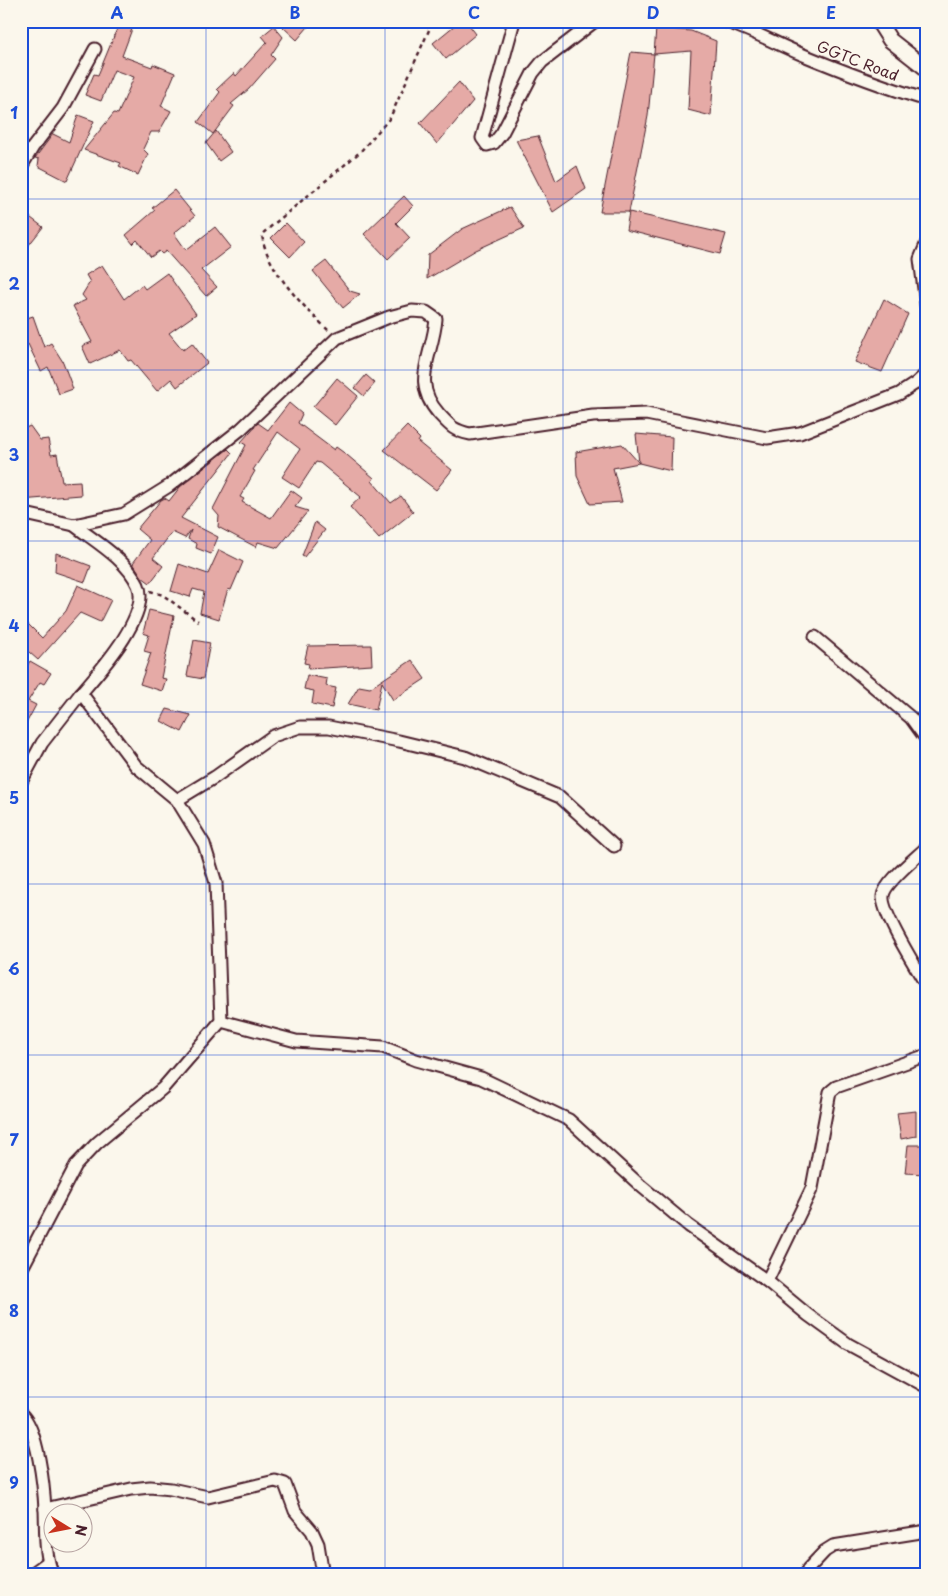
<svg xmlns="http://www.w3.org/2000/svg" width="948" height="1596" font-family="'Playpen Sans',sans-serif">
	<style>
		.building { fill: #e5aaa6; stroke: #4a1f2b }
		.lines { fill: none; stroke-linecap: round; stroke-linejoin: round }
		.minor-casing { stroke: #4a1f2b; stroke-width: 15 }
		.tertiary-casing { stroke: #4a1f2b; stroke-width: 18 }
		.path { stroke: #4a1f2b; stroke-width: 2.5; stroke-dasharray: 4 4; stroke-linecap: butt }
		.minor { stroke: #fbf7ec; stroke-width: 11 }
		.tertiary { stroke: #fbf7ec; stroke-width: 14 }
		.grid { fill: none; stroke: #1d4ed8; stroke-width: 1; stroke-opacity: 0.55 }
		.labels { text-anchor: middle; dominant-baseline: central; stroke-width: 4; stroke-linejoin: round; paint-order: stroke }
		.street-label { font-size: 15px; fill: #4a1f2b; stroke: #fbf7ec }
		.neatline { fill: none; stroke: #1d4ed8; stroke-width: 2 }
		.grid-label { font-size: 16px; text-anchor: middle; font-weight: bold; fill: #1d4ed8 }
	</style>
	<rect width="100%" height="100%" fill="#fbf7ec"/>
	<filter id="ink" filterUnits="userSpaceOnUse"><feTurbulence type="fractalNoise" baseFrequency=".02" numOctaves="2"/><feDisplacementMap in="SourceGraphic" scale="10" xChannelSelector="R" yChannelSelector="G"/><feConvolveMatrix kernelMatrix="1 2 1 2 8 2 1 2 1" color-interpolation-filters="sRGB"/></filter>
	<g filter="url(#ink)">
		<g class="building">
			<polygon points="288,21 313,21 297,40 283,27"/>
			<polygon points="460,21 466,21 476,34 446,59 433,43"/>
			<polygon points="119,24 132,29 122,56 152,67 153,64 175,73 161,106 171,111 159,132 151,132 143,149 148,154 138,175 119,166 121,163 84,150 114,113 118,114 134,77 114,70 101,101 85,95 94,74 98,75"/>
			<polygon points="274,26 283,37 271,55 275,59 249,89 231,104 234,106 213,134 198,122 220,92 217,89 234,73 236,76 267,42 262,36"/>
			<polygon points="656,28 691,31 716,41 711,116 688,110 691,51 654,54"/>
			<polygon points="631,52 654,54 648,116 629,212 600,212"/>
			<polygon points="459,82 473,101 437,144 420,123"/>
			<polygon points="78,115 94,121 67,181 38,166 39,159 35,158 53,134 69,142"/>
			<polygon points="216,131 231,152 219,161 206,143"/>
			<polygon points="538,136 556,181 577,166 586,189 553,212 516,140"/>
			<polygon points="174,190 195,216 174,233 186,250 215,227 231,247 201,270 217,287 206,296 166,251 162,254 159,251 151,257 137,240 133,244 126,235 155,210 152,208"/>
			<polygon points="404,196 413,206 396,223 410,238 388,259 364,234"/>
			<polygon points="510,207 524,228 476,250 427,279 428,255 462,229"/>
			<polygon points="629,212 726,234 720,254 626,230"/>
			<polygon points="27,215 43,227 21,255 21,223"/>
			<polygon points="286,223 304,242 290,257 271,238"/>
			<polygon points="326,261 350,291 360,294 343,308 313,271"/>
			<polygon points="102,265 124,299 142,285 145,289 167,273 196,314 169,333 183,350 192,343 207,363 177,387 171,379 157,391 131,360 128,361 120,350 90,364 82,346 92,342 73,306 86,300 82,295 90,282 86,275"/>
			<polygon points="884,299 908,314 882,372 855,362"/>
			<polygon points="33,316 44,347 51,343 63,362 73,389 59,394 48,367 41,371 28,344 21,347 21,320"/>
			<polygon points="366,375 375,383 364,396 355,388"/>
			<polygon points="337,378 358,396 335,425 313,407"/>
			<polygon points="289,403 302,414 298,423 334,450 336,447 347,455 374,478 372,481 391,503 401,496 413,512 379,539 350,507 361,497 320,463 316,462 299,488 282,477 300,449 278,432 253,470 255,471 240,497 244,499 242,502 271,518 291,490 302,498 295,507 308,511 278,548 258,542 256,547 218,527 219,516 213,509 246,445 241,442 258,423 268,430"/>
			<polygon points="30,426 40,440 48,439 51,455 57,454 62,482 80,481 81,495 21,500 21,430"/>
			<polygon points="407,426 420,439 418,442 452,470 436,490 384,450"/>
			<polygon points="636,434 672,437 671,471 639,463"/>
			<polygon points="622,444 639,463 613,468 622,502 590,504 577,476 576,452"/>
			<polygon points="228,449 232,453 181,518 218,537 211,554 196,548 197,544 188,539 191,530 185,538 172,532 153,558 163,566 150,583 142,577 133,563 150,540 137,529 161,500 165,498 169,501 180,487"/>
			<polygon points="315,522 325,530 304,557 302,556"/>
			<polygon points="219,550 243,562 231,590 228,589 219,619 200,613 204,592 193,589 190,597 171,591 179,564 208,574"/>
			<polygon points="56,553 91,566 85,582 55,572"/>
			<polygon points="78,585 111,600 100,622 80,613 38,660 21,645 21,632 28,624 42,638 66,611"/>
			<polygon points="149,610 174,616 161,678 166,679 162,691 140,684 151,653 144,651 149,635 143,633"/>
			<polygon points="194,640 210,643 203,679 187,676"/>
			<polygon points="371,645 372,665 308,669 309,664 304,663 308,646"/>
			<polygon points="412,660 425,679 393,700 382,682 376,710 348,704 359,686 370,688"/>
			<polygon points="30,661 51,673 44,684 40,682 28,701 36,705 21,733 21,676"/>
			<polygon points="307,675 327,679 326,686 336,688 332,708 312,704 314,691 304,689"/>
			<polygon points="167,709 191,715 182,732 161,721"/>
			<polygon points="916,1111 916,1136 901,1139 897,1113"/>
			<polygon points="908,1145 927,1145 927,1174 905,1173"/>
		</g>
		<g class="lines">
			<g class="minor-casing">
				<g id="minor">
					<polyline points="514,21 482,138 487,145 494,143 502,133 533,73 542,62 595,21"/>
					<path d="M724,21C751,30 775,43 801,54C842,71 884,87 927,100"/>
					<polyline points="21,167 33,147 63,108 95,49"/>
					<polyline points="927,242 920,259 927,312"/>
					<path d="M21,513L74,525L124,514L169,486L241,429L337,338L389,317L412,311L426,312L436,319C433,356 410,382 439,414C451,427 453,430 470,434L593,416L646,414L767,438L800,433L899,394L916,383L927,373"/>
					<polyline points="815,637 911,718 927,740"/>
					<polyline points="21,782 42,743 81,693"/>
					<polyline points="177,800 215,777 273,736 300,727 329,727 399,741 465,757 560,797 614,846"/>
					<path d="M927,847C917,857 884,883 883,896C881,912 917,969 927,986"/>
					<polyline points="221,1021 296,1041 383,1047 416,1060 481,1078 569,1120 641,1186 689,1226 767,1281 808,1315 848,1344 927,1387"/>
					<path d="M21,1270L76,1165L97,1143L163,1088L221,1021L216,883L204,844L177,800L136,766L81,693C99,672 151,615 138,585C126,559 96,542 74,525"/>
					<polyline points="767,1281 812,1188 830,1092 836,1087 927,1055"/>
					<path d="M21,1414C38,1428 44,1488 45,1510C46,1533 44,1553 53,1575"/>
					<polyline points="45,1509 131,1489 150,1487 171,1489 208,1497 275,1481 285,1484 295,1511 312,1531 318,1544 323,1575"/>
					<polyline points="808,1569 825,1551 833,1546 927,1531"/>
					<polyline points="30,1575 48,1562"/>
				</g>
			</g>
			<g class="tertiary-casing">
				<polyline id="tertiary" points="878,21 890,40 927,69"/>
			</g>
			<g class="path">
				<path d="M328,330C304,307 265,268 262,234L360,152L390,118L433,21"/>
				<polyline points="150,591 163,595 198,621"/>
			</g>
			<use href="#minor" class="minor"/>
			<use href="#tertiary" class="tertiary"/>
		</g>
	</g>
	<path class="grid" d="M206,21V1575M385,21V1575M563,21V1575M742,21V1575M21,199H927M21,370H927M21,541H927M21,712H927M21,884H927M21,1055H927M21,1226H927M21,1397H927"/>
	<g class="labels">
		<g class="street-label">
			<text transform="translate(858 60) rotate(21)">GGTC Road</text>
		</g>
	</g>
	<rect width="948" height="1596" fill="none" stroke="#fbf7ec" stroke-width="55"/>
	<g transform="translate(68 1528) rotate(100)"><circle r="24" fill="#fbf7ec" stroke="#b4a19f"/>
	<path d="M0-4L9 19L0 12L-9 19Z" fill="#c8321e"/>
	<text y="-8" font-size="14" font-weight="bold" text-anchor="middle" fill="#4a1f2b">N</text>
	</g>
	<rect x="28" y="28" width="892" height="1540" class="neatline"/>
	<g class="grid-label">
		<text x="117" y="19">A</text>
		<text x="295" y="19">B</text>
		<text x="474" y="19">C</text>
		<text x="653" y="19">D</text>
		<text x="831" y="19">E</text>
		<text x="14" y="119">1</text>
		<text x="14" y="290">2</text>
		<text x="14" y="461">3</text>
		<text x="14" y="632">4</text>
		<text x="14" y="804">5</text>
		<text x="14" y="975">6</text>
		<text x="14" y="1146">7</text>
		<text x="14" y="1317">8</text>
		<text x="14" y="1489">9</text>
	</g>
</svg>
